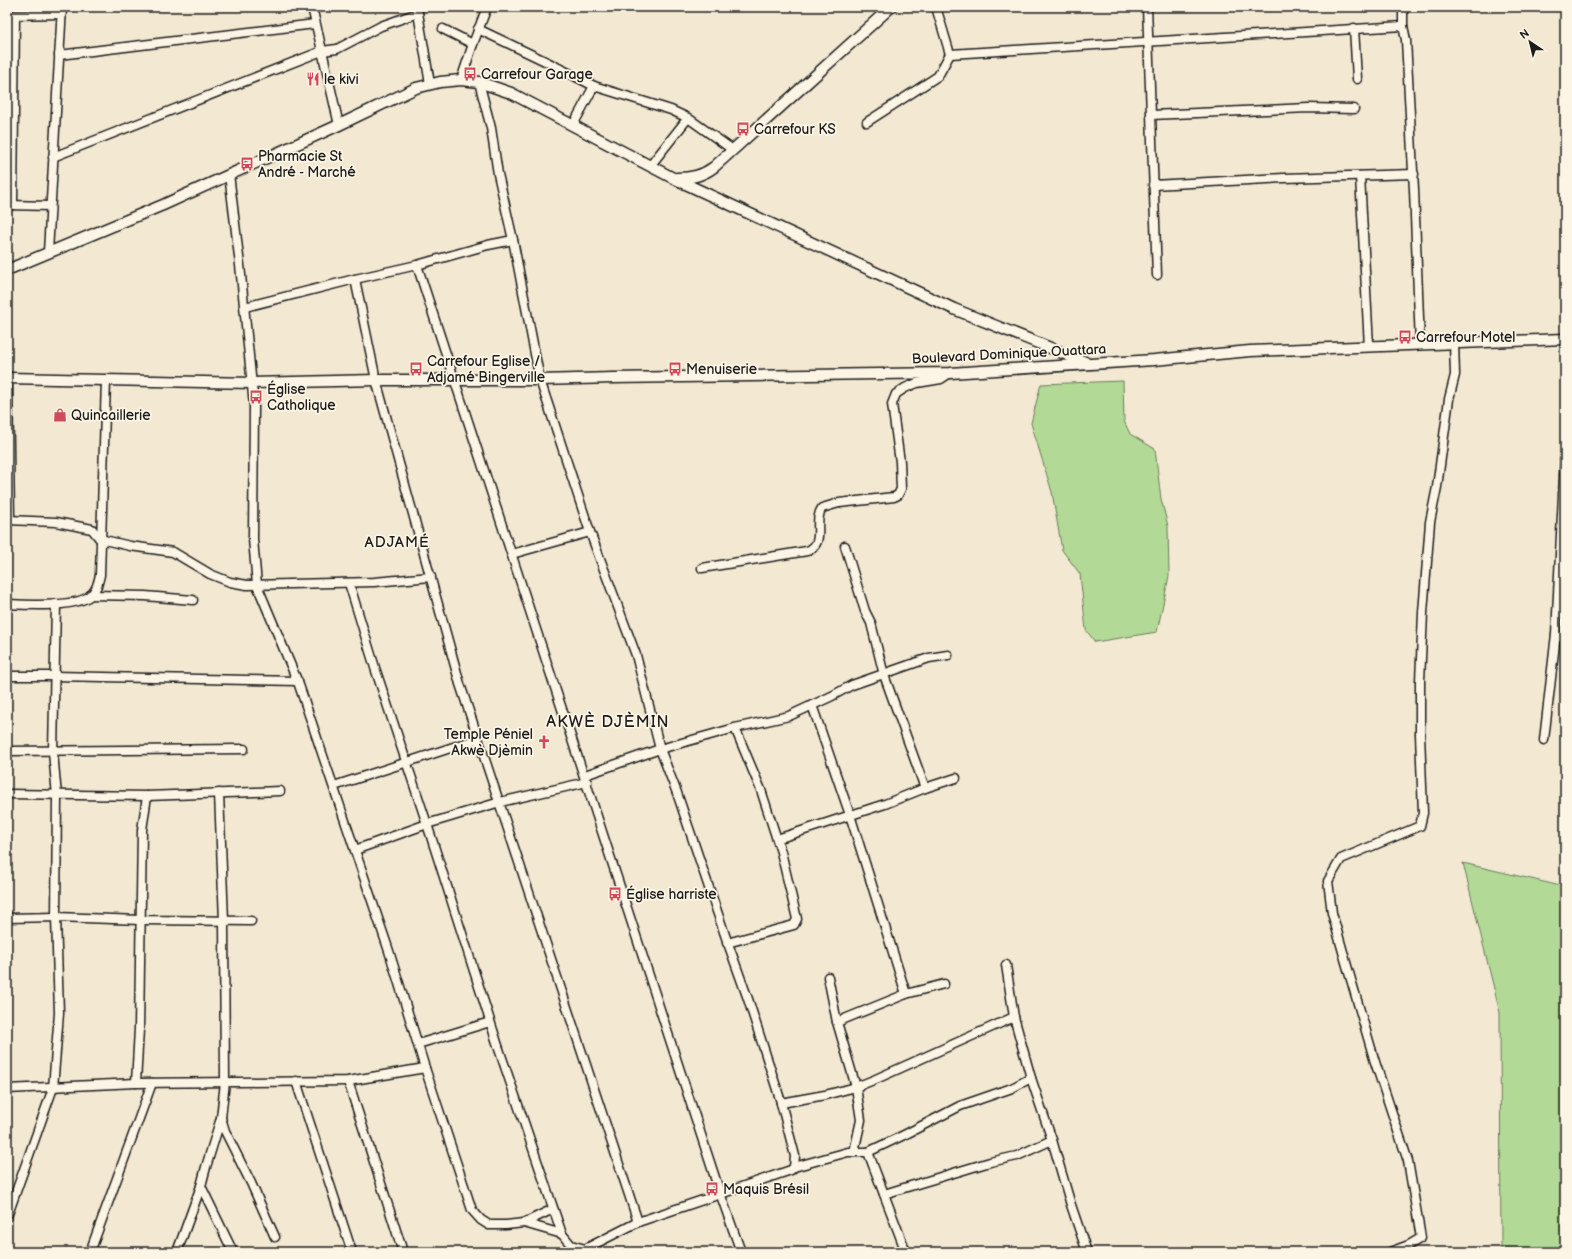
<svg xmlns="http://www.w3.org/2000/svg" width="1572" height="1259" font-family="'Balsamiq Sans',sans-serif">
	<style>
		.green { fill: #b2da96; stroke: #677b59 }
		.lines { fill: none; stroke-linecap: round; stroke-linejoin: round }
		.minor-casing { stroke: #1c1c1c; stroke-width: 11 }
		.tertiary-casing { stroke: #1c1c1c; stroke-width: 13 }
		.minor { stroke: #fcf5e5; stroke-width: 8 }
		.tertiary { stroke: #fcf5e5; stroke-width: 10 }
		.labels { text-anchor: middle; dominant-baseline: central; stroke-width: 3.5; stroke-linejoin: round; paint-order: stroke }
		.poi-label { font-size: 14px; fill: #1c1c1c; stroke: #fcf5e5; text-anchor: start }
		.street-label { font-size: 14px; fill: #1c1c1c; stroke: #fcf5e5 }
		.neighbourhood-label { font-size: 15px; letter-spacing: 1px; fill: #1c1c1c; stroke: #fcf5e5 }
		.quarter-label { font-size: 16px; letter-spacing: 1px; fill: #1c1c1c; stroke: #fcf5e5 }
	</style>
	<rect width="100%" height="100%" fill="#f3e8d2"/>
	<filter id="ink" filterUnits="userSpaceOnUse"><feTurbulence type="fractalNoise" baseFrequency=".025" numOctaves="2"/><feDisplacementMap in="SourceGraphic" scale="8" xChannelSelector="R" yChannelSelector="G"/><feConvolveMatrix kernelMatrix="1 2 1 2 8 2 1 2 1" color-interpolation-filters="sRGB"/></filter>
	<g filter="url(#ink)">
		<g class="green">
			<polygon points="1123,381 1124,421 1130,434 1155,449 1161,499 1168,526 1169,576 1157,632 1095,642 1086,630 1080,574 1062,550 1052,492 1031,423 1041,384"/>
			<polygon points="1463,863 1565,887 1565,1252 1501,1252 1500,1013"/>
		</g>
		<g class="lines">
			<g class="minor-casing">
				<g id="minor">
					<polyline points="312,7 339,125"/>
					<polyline points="417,7 430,84"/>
					<polyline points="1147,7 1157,275"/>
					<polyline points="7,15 61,14"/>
					<polyline points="1403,26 1403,7"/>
					<polyline points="1354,28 1357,79"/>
					<polyline points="443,29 473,44"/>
					<polyline points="478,29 545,61 594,86 671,110 688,118 733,150"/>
					<polyline points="950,54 1403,26 1406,40 1414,190 1420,344"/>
					<polyline points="59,55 315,24"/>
					<polyline points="461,80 473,44 487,7"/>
					<polyline points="1151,115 1308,108 1354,109"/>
					<polyline points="867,122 938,76 950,54 936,7"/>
					<polyline points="573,125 594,86"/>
					<polyline points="53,157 322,51 337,49 381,26 418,13"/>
					<polyline points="650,166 688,118"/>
					<polyline points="229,174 240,265 254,406 253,539 257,585 299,685 389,951 425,1068 472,1210 481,1220 489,1225 506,1225 524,1223 553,1209"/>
					<polyline points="1360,176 1369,347"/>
					<polyline points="1153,185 1284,178 1414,174"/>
					<polyline points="7,205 50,206"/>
					<polyline points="13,205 15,15"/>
					<polyline points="48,252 62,7"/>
					<polyline points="417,265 720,1193 741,1252"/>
					<polyline points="355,279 417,265 488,245 513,240 498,174 491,128 479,82"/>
					<polyline points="245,307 355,279 376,380 460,684 638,1222"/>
					<polyline points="8,379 10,520"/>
					<polyline points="7,520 56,522 92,529 100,539 130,546 173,552 210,574 230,582 247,585 374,582 431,577"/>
					<polyline points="845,546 865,611 871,623 884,675 925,788"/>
					<polyline points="512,554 590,532"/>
					<path d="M702,568L807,551C827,543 812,522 822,508L839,503L894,497L898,495L901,489L900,462L892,404L896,394L905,388L917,383L941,379L950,373"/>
					<polyline points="349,583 376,671 427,824 499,1049 562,1234 571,1245 585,1249 638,1222 791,1170 794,1167 795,1156 780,1099 748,999 725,935 677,793 660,749 636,655 590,532 540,380 513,240"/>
					<polyline points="90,595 145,596 193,600"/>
					<path d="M7,604C26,605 77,608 91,595C97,589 98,583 100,575L106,380"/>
					<polyline points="1556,634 1565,640"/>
					<polyline points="7,676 54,676 298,681"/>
					<polyline points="812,705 850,815 906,994"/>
					<polyline points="1544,740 1556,634 1565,455"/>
					<polyline points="7,751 244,749"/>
					<polyline points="585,775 660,749 735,728 789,716 832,696 852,685 929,658 948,655"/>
					<polyline points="334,786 478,739"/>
					<polyline points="219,793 224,921 225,1082 221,1118 206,1167 201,1186 233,1252"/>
					<polyline points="7,794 147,796 280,791"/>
					<polyline points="777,839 885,804 925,788 956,778"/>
					<polyline points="355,850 427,824 500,802 587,782"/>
					<polyline points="7,918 56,917 141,920 251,921"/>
					<polyline points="727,943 794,925 797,919 781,852 761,790 735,728"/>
					<polyline points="1006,965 1014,1017 1031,1078 1052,1140 1071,1205 1087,1252"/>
					<polyline points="837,1022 906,994 944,984"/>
					<polyline points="418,1044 490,1022"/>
					<polyline points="296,1081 352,1252"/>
					<polyline points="348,1081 403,1252"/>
					<polyline points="136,1083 139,1029 142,830 147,796"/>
					<polyline points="7,1089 136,1083 348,1081 425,1068"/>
					<polyline points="781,1103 825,1095 856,1087 837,1022 828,977"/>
					<polyline points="221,1118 225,1131 251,1183 275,1237"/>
					<polyline points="854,1152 861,1120 856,1087 876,1079 1014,1017"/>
					<polyline points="868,1152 906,1252"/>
					<polyline points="794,1167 848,1152 868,1152 906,1134 960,1106 1012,1088 1031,1078"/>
					<polyline points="884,1194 990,1162 1017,1156 1052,1140"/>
					<polyline points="7,1217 53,1088 59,1013 56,917 57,796 53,752 56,604"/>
					<polyline points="524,1223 562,1234"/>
					<polyline points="90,1252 152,1083"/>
					<polyline points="177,1252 201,1186"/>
					<polyline points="1390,1252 1409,1245 1421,1238 1408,1161 1375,1062 1345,959 1332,913 1328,881 1341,859 1420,826 1423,813 1420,734 1420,681 1423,613 1430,522 1437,487 1449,399 1455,375 1454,342"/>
				</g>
			</g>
			<g class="tertiary-casing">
				<g id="tertiary">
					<path d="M677,178C691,178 702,176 714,167L891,7"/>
					<polyline points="7,270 163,205 339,125 416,88 440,82 461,80 479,82 511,93 673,178 954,309 1085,362"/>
					<polyline points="7,378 252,383 376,380 540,380 613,378 950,373 1154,360 1250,351 1565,339"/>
				</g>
			</g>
			<use href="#minor" class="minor"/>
			<use href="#tertiary" class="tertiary"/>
		</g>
	</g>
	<defs>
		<g id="bus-bare" transform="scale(1.08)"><path d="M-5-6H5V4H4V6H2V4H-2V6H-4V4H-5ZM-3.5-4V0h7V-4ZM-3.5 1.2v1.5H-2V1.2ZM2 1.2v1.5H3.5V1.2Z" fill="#d1495b" stroke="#fcf5e5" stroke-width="2.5" paint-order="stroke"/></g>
		<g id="restaurant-bare" transform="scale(1.08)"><path d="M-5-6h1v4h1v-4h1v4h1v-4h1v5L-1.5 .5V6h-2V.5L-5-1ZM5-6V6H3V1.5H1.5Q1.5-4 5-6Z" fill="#d1495b" stroke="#fcf5e5" stroke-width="2.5" paint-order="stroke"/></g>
		<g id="shop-bare" transform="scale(1.08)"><path d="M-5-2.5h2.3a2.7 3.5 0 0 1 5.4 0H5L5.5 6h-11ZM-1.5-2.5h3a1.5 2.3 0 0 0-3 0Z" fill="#d1495b" stroke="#fcf5e5" stroke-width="2.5" paint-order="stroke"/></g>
		<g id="church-bare" transform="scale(1.08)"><path d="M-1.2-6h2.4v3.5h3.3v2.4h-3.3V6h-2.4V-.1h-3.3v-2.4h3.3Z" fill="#d1495b" stroke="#fcf5e5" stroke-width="2.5" paint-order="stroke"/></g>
	</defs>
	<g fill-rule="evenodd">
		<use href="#bus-bare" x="470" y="74"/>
		<use href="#restaurant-bare" x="313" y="79"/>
		<use href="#bus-bare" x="743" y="129"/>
		<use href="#bus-bare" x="247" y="164"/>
		<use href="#bus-bare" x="1405" y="337"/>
		<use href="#bus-bare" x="416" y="369"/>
		<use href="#bus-bare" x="675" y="369"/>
		<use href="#bus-bare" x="256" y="397"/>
		<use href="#shop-bare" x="60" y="415"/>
		<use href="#church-bare" x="544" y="742"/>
		<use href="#bus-bare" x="615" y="894"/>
		<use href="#bus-bare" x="712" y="1189"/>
	</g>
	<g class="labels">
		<g class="poi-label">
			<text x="481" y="74">Carrefour Garage</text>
			<text x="324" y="79">le kivi</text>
			<text x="754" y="129">Carrefour KS</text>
			<text x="258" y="156">Pharmacie St<tspan x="258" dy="16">André - Marché</tspan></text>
			<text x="1416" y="337">Carrefour Motel</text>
			<text x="427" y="361">Carrefour Eglise /<tspan x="427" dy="16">Adjamé Bingerville</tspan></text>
			<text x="686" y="369">Menuiserie</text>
			<text x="267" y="389">Église<tspan x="267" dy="16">Catholique</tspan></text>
			<text x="71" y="415">Quincaillerie</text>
			<text x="533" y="734" text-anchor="end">Temple Péniel<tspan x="533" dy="16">Akwè Djèmin</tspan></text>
			<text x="626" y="894">Église harriste</text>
			<text x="723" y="1189">Maquis Brésil</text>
		</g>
		<g class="street-label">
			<text transform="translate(1009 354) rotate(-3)">Boulevard Dominique Ouattara</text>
		</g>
		<g class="neighbourhood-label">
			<text x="397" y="542">ADJAMÉ</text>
		</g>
		<g class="quarter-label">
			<text x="608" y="722">AKWÈ DJÈMIN</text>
		</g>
	</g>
	<rect width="1572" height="1259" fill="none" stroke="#fcf5e5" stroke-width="24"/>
	<rect x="12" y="12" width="1548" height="1235" fill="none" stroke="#1c1c1c" stroke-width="1.5" filter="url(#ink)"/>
	<g transform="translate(1530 42) rotate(325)" stroke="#fcf5e5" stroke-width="3" paint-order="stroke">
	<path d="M0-3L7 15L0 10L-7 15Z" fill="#1c1c1c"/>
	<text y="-6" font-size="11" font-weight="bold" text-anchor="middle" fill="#1c1c1c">N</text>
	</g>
</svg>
